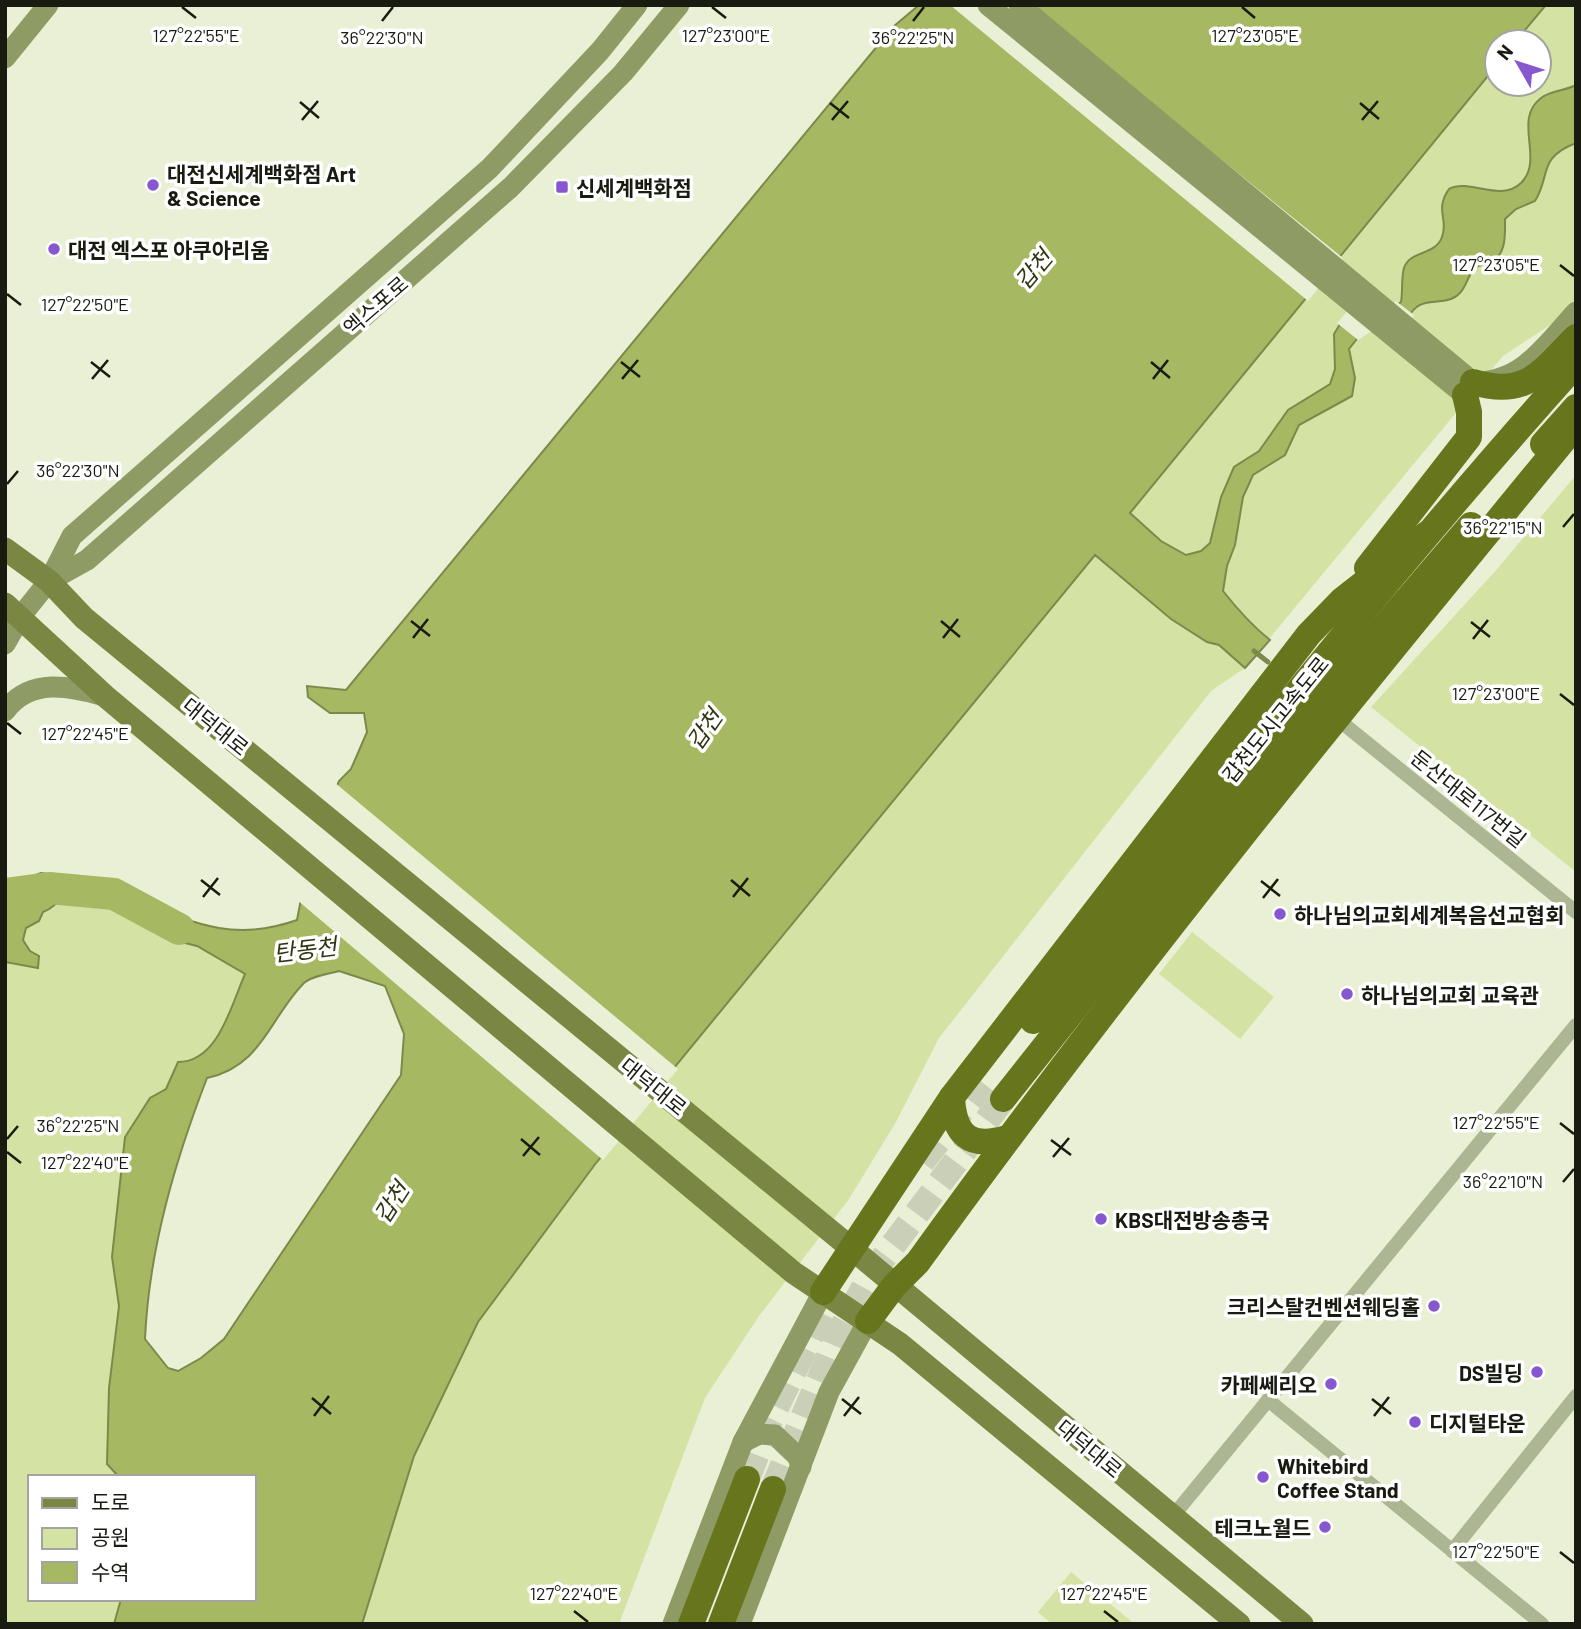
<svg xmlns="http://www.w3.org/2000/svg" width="1581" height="1629" font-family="Barlow,'Noto Sans KR',sans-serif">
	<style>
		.green { fill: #d4e3a4 }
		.water { fill: #a6b862; stroke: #7c894a; stroke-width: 2; fill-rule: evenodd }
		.pier { fill: #e9f0d5 }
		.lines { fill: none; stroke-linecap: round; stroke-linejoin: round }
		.stream { stroke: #7c894a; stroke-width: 5 }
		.river { stroke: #a6b862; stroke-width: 32 }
		.highway-tunnel { stroke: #cad0b8; stroke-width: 26; stroke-dasharray: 26 13; stroke-linecap: butt }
		.street { stroke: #adb692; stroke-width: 14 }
		.secondary { stroke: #8f9b65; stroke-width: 21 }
		.primary { stroke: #798742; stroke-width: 23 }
		.highway { stroke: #67761c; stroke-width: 26 }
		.ticks { fill: none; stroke: #191b11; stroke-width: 2.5 }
		.poi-dot { fill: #8657cf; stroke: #fff; stroke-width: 2.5 }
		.labels { text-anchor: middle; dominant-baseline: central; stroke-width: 7; stroke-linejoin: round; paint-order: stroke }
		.poi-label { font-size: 21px; font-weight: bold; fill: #191b11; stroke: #fff; text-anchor: start }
		.street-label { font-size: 21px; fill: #191b11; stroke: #fff }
		.water-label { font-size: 23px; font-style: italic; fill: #2f3611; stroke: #fff }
		.ticks-label { font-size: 18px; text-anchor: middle; fill: #191b11; stroke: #fff; stroke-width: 7; stroke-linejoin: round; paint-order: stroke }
	</style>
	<rect width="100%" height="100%" fill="#e9f0d5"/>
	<g class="green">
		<polygon points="1546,5 1576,5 1576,300 1553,323 1503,356 1245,668 1211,691 939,1038 896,1122 849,1199 759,1316 705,1398 619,1624 362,1624 414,1456 478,1322 596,1163 1497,65 1497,84 1539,84 1539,42 1515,42"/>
		<polygon points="1576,475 1576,872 1371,707 1498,568"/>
		<path d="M63,895L97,898L138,914L177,941L197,946L246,974C231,1006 218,1062 178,1063L166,1089L150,1098L112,1257L119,1306L109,1388L107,1464L119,1477H30V1599H121L114,1624H5V962L38,968L23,940L26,928L39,921L43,912L54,908Z"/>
		<polygon points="1192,932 1274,997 1240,1039 1159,974"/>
		<polygon points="1071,1572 1131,1621 1129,1624 1052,1624 1038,1612"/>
	</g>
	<g class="water">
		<path d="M919,5H1546L1515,42H1497V65L1130,513L1161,541L1186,555L1201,551L1210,543L1221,497L1234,467L1259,451L1288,410L1330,384L1335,369L1334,334L1345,316L1392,308L1401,302C1403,291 1401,278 1404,268C1410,250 1435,256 1442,237C1449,220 1434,210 1449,189C1470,178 1500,203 1521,183C1545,159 1512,120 1541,98C1551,90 1565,91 1576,85V143C1537,158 1551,176 1535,201L1516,209L1505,219C1505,234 1507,256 1489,263C1483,265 1479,264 1474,269C1465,280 1466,293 1451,299C1432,305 1419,297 1408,318L1364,330L1349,349L1355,378L1352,396L1299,425L1285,455L1253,475L1243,497L1235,545L1227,566L1223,591C1238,610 1251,625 1270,640L1245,668L1219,645L1207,642L1171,619L1095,555L596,1163L478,1322L414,1456L362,1624H114L121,1599H254V1477H119L107,1464L109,1388L119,1306L112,1257L125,1137L150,1098L166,1089L178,1062C218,1062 231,1006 245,974L197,946L177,941L138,914L144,903C199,926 238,941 297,920L311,847L339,781L351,769L367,732L364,713H330L308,697L307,686L346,690L893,27ZM339,971L385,986L404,1034L401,1075L224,1339L201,1358L178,1371L168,1368L145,1339C149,1249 175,1161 207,1078C262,1066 269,1019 303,984C310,976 329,974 339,971Z"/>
		<path d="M41,873L65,876C63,894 61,905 43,912L39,921L26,928L23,940L30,951L39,956L38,968L5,962V881C14,881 32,877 41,873Z"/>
	</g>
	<g class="pier">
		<polygon points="950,5 1030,5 1343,258 1308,301"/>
		<polygon points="1396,301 1414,315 1411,320 1373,330 1358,340 1337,323 1353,305 1391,304"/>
		<polygon points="334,782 678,1069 603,1160 296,899 308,846"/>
	</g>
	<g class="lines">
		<polyline class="stream" points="1254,651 1268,662"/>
		<polyline class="river" points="5,894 49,888 114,894 179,929"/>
		<g class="highway-tunnel">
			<polyline points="922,1162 983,1083"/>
			<polyline points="747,1479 769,1422 825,1307"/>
			<polyline points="773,1489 839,1333 872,1273 1003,1099"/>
		</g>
		<g class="street">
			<polyline points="1335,717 1576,912"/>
			<polyline points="1268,1400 1542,1624"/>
			<polyline points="1173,1516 1576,1025"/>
			<polyline points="1452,1551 1576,1396"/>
		</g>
		<g class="secondary">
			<polyline points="988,5 1465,395"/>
			<path d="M1019,5L1473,382C1522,383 1545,346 1576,312"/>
			<polyline points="5,58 48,5"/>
			<polyline points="49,581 87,560 511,187 623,73 679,5"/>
			<polyline points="5,644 21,616 49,581 72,536 490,168 600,51 637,5"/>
			<path d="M5,711C30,677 70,686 105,696"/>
			<polyline points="743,1442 759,1434 775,1435 798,1457 801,1467"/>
			<polyline points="673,1624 743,1442 823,1292"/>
			<polyline points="740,1624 829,1392 868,1321"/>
		</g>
		<g class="primary">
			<polyline points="5,549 49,581 84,618 851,1248 1302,1624"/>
			<polyline points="5,604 105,696 794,1273 900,1344 1239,1624"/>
		</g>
		<g class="highway">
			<path d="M1473,382C1527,398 1541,372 1576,337"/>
			<polyline points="1543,444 1576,407"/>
			<polyline points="1367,568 1469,437 1469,412 1465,395"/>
			<path d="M1033,1021C1210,799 1386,576 1576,364"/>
			<path d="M952,1097C954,1135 969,1149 1007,1138"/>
			<polyline points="1003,1099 1293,733 1471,525"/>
			<polyline points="823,1292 952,1097 1309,634 1342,600 1428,533"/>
			<path d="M868,1321L894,1286L918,1262C1123,978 1345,706 1568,435"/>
			<polyline points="691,1624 747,1479"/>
			<polyline points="721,1624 773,1489"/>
		</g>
	</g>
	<path class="ticks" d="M182,7L196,18M712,7L726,18M1242,7L1255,18M382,21L393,7M913,21L924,7M300,102L319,118M830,103L849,118M1360,103L1379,119M302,120L318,101M832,120L848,101M1362,120L1378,101M1560,265L1574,276M7,294L21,305M91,362L110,377M621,362L640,377M1151,362L1170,378M92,379L108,360M622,379L638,360M1153,379L1168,360M7,484L18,471M1563,527L1574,514M411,621L430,636M941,621L960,637M1471,622L1490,637M413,638L428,619M943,638L958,619M1473,639L1488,620M1560,694L1574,705M7,723L21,734M201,880L220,895M731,880L750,896M1261,881L1280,896M203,897L218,878M733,897L748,878M1263,898L1278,879M1560,1123L1574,1134M7,1139L18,1126M521,1139L540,1155M1051,1140L1071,1155M7,1152L21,1163M523,1156L539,1137M1053,1157L1069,1138M1563,1182L1574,1169M312,1398L331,1414M842,1399L861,1414M1372,1399L1391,1414M314,1416L329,1396M844,1416L859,1397M1374,1416L1389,1397M1560,1552L1574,1563M574,1611L588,1622M1104,1611L1118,1622"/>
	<g class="poi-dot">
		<circle cx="153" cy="185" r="7"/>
		<rect x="555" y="180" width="14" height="14" rx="3.5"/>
		<circle cx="54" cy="249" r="7"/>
		<circle cx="1280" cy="914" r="7"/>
		<circle cx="1347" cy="994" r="7"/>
		<circle cx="1101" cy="1219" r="7"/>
		<circle cx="1434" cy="1306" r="7"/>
		<circle cx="1537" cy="1372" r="7"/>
		<circle cx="1331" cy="1384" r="7"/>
		<circle cx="1415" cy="1422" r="7"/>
		<circle cx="1263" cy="1477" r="7"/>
		<circle cx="1325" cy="1527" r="7"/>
	</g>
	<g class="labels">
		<g class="poi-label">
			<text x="167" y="173">대전신세계백화점 Art<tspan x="167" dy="24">&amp; Science</tspan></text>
			<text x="576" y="187">신세계백화점</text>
			<text x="68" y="249">대전 엑스포 아쿠아리움</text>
			<text x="1294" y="914">하나님의교회세계복음선교협회</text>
			<text x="1361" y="994">하나님의교회 교육관</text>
			<text x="1115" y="1219">KBS대전방송총국</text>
			<text x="1420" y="1306" text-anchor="end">크리스탈컨벤션웨딩홀</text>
			<text x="1523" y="1372" text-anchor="end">DS빌딩</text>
			<text x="1317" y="1384" text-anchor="end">카페쎄리오</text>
			<text x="1429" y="1422">디지털타운</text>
			<text x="1277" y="1465">Whitebird<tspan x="1277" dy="24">Coffee Stand</tspan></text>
			<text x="1311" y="1527" text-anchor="end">테크노월드</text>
		</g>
		<g class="street-label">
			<text transform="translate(375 305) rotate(-41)">엑스포로</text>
			<text transform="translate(1275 719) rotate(-51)">갑천도시고속도로</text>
			<text transform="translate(216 726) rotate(39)">대덕대로</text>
			<text transform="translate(1469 798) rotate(39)">둔산대로117번길</text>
			<text transform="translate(654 1086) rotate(39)">대덕대로</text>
			<text transform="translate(1090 1448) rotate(40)">대덕대로</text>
		</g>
		<g class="water-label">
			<text transform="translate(1033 269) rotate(-50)">갑천</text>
			<text transform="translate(704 729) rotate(-55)">갑천</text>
			<text transform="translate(305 949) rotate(-7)">탄동천</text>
			<text transform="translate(391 1202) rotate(-57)">갑천</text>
		</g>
	</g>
	<g class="ticks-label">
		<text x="196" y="42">127°22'55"E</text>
		<text x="726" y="42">127°23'00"E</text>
		<text x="1255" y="42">127°23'05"E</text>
		<text x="382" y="44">36°22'30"N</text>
		<text x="913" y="44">36°22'25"N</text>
		<text x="1496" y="271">127°23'05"E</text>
		<text x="85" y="311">127°22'50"E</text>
		<text x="78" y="477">36°22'30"N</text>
		<text x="1503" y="534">36°22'15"N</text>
		<text x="1496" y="700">127°23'00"E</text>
		<text x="85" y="740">127°22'45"E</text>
		<text x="1496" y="1129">127°22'55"E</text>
		<text x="78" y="1132">36°22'25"N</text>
		<text x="85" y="1169">127°22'40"E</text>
		<text x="1503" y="1188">36°22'10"N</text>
		<text x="1496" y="1558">127°22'50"E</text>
		<text x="574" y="1600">127°22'40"E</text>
		<text x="1104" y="1600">127°22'45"E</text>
	</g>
	<rect width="1581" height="1629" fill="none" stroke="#191b11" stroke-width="14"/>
	<rect x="28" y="1475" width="228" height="126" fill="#ffffff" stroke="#a3a4a0" stroke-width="2"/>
	<rect x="42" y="1498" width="35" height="10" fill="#798742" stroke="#a3a4a0" stroke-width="2"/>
	<text x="91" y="1510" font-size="21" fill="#191b11">도로</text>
	<rect x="42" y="1528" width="35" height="21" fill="#d4e3a4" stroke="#a3a4a0" stroke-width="2"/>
	<text x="91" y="1545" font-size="21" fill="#191b11">공원</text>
	<rect x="42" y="1562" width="35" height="21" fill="#a6b862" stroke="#a3a4a0" stroke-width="2"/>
	<text x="91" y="1580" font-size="21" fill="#191b11">수역</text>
	<g transform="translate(1518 63) rotate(309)"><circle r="33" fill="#ffffff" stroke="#a3a4a0" stroke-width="2"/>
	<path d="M0-5L12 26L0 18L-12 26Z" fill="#8657cf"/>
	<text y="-10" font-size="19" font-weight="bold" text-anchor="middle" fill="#191b11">N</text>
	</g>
</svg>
